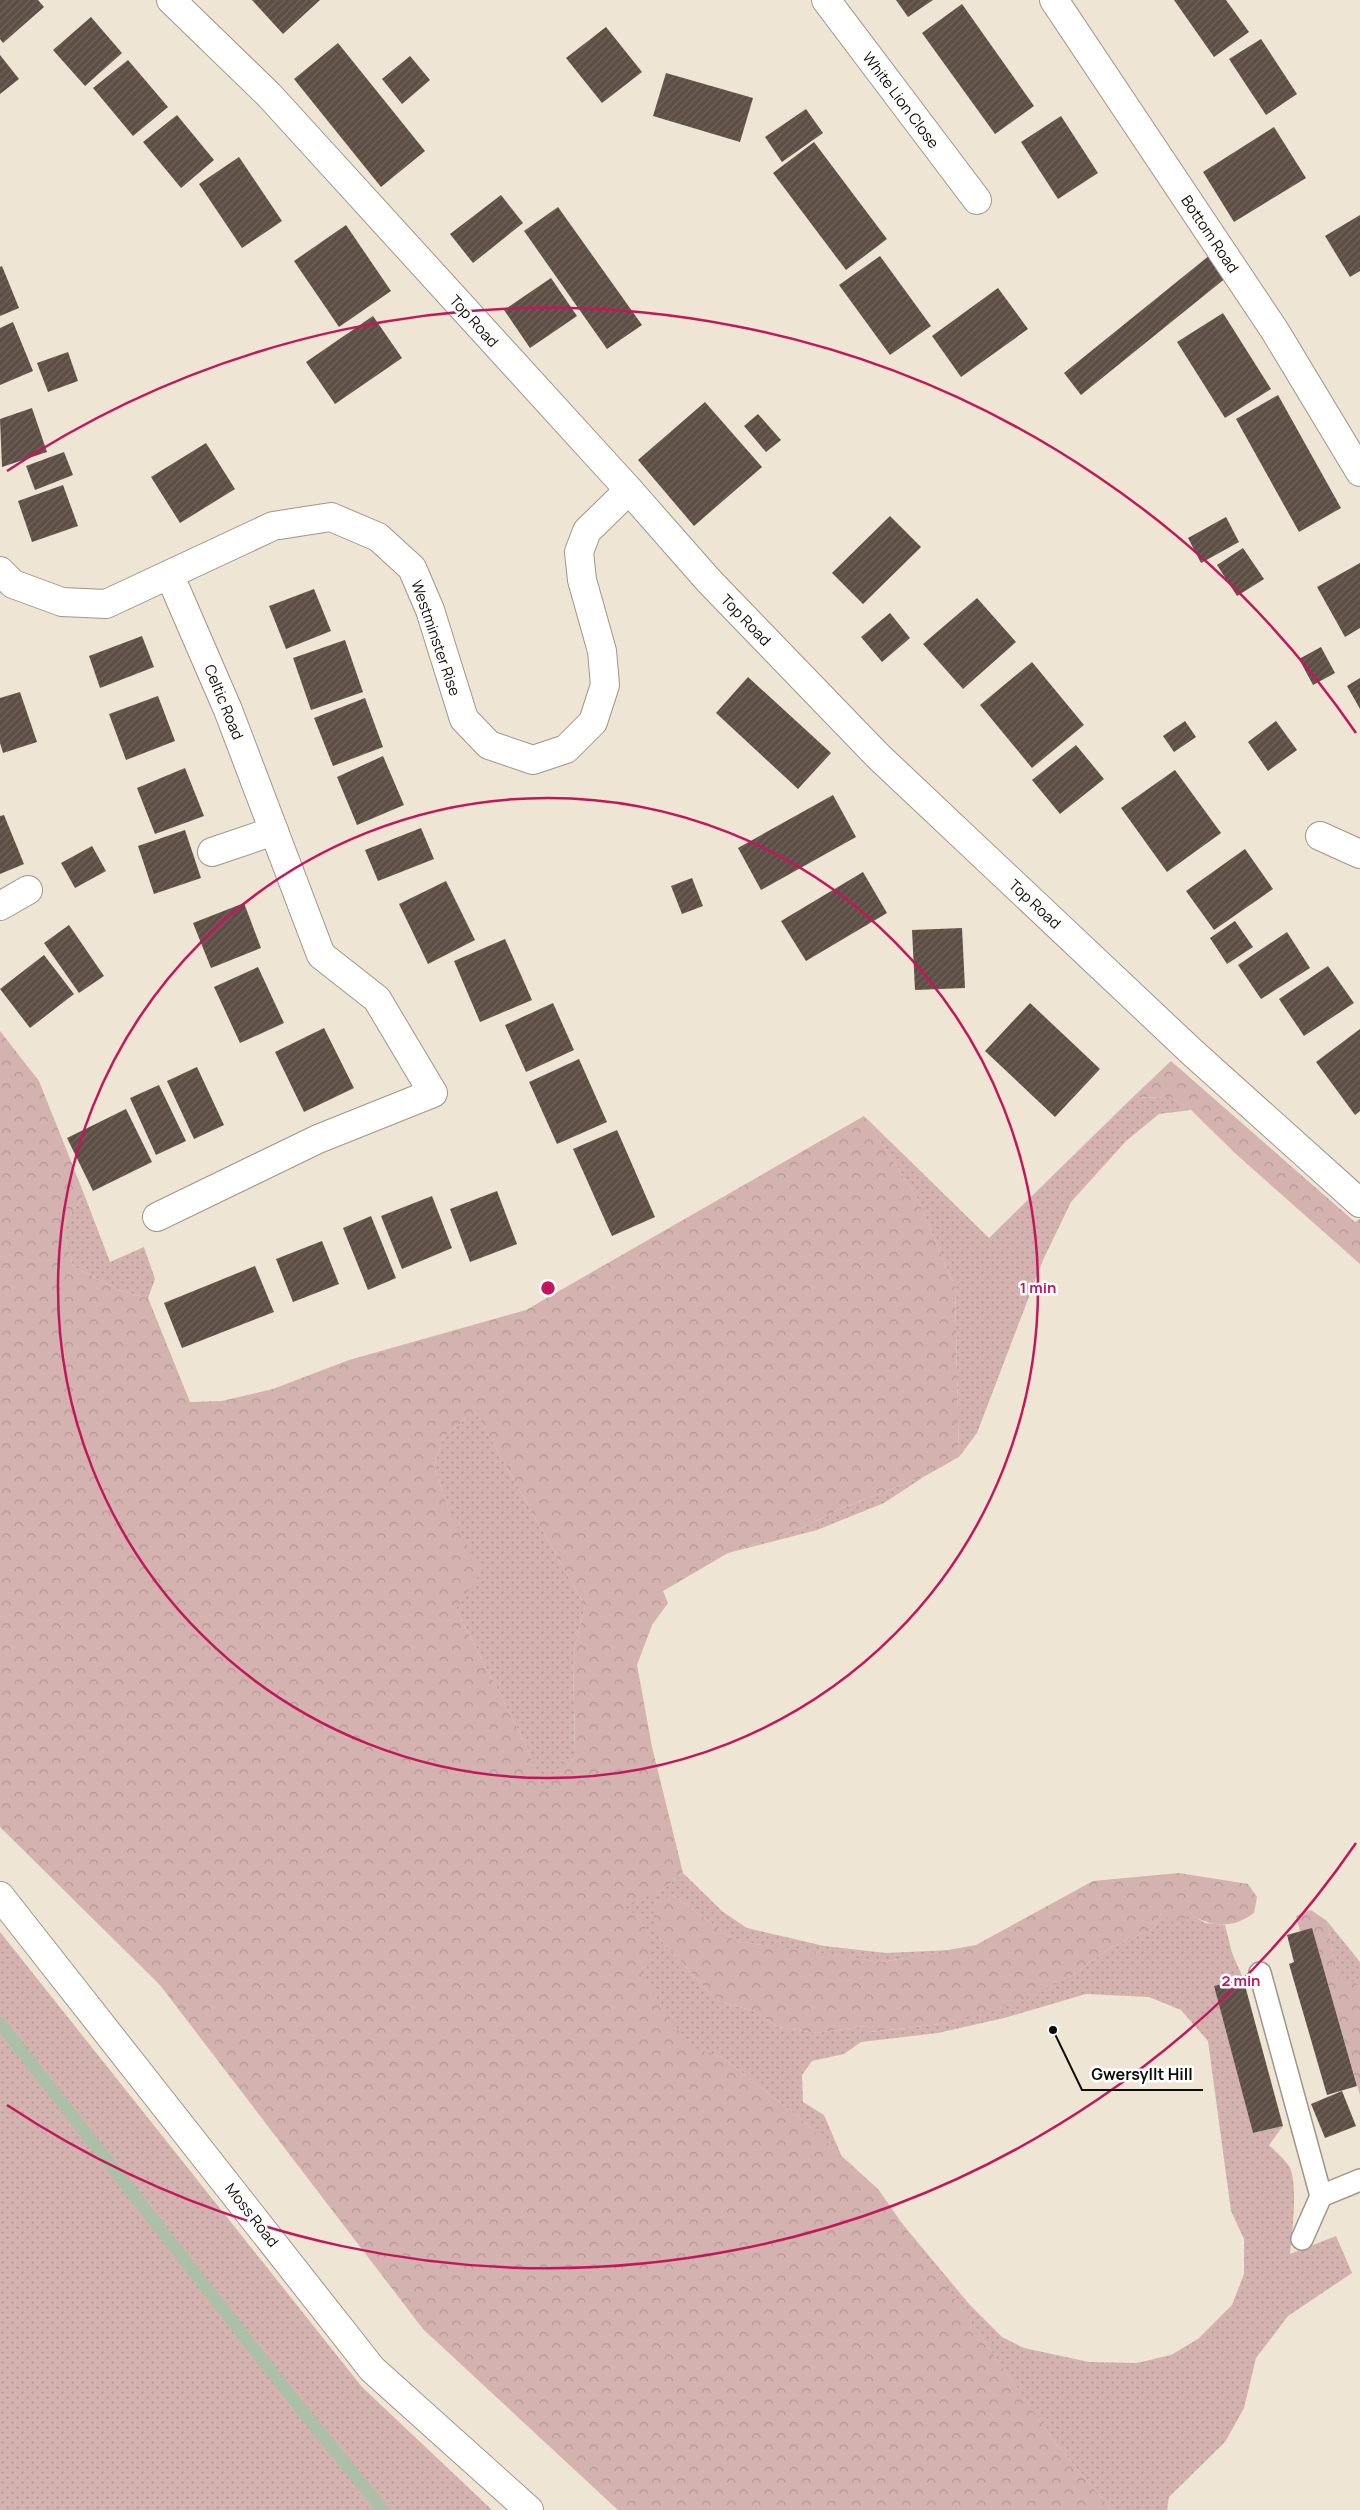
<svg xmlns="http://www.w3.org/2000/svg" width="1360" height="2510" font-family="Manrope,sans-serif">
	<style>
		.grass { fill: url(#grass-dots) }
		.forest { fill: url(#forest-crowns); fill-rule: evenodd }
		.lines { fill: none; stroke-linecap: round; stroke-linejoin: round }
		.stream { stroke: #abc0a7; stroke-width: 12 }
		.building { fill: url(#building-hatch) }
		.service-casing { stroke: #9f9687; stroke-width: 24 }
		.minor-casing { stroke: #9f9687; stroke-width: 30 }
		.tertiary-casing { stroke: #9f9687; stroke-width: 30 }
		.service { stroke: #fff; stroke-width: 21 }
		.minor { stroke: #fff; stroke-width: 28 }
		.tertiary { stroke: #fff; stroke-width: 28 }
		.ring { fill: none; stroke: #c2185b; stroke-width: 2.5 }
		.labels { text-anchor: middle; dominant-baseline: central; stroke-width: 5; stroke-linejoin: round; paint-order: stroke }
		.street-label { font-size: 15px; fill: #0f0c07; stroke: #fff }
		.centre { fill: #c2185b; stroke: #fff; stroke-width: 2.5 }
		.ring-label { font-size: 15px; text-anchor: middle; font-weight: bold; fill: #c2185b; stroke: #fff; stroke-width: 5; stroke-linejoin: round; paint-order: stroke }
		.leader { fill: none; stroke: #0f0c07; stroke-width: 2 }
		.callout-dot { fill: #0f0c07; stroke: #fff; stroke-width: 2 }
		.callout-label { font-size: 16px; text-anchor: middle; font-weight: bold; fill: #0f0c07; stroke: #fff; stroke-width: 5; stroke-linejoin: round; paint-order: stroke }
	</style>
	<defs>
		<pattern id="grass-dots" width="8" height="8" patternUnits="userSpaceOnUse" patternTransform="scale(1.25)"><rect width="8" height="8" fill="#d3b2b0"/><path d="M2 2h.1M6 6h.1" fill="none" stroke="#b49896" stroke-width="1.8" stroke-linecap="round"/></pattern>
		<pattern id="forest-crowns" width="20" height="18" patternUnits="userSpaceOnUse" patternTransform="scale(1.25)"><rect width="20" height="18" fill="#d3b2b0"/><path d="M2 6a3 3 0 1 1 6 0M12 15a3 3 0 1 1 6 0" fill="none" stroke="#b49896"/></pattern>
		<pattern id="building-hatch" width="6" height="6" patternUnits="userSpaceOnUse" patternTransform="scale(1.25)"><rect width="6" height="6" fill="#5e4f46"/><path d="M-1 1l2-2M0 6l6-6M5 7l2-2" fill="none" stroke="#70645c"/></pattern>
	</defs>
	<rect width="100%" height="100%" fill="#eee5d4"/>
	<g class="grass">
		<polygon points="1170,1097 1191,1110 1159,1114 1126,1141 1071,1202 1043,1260 977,1433 959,1457 955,1287 917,1198 864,1116 989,1238 1132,1098"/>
		<polygon points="84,1194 110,1262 144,1247 155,1279 148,1298 121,1291 73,1266 62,1228"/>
		<polygon points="475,1411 585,1606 573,1655 575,1757 543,1795 528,1749 456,1609 449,1510 434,1467 443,1438"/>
		<polygon points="925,1476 884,1503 817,1530 728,1553 807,1526 837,1510"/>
		<path d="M683,1873L723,1912L747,1928L824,1946L886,1953L951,1950L881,1962L735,1941L672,1894L659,1938L717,2001L754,2011L778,2027L816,2033L866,2026L871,2032L950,2023L1070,1977L1110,1948L1153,1929L1161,1913L1192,1915L1205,1923L1225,1925L1232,1953L1243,1978L1214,1986L1253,2133L1283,2126L1269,2145C1275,2151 1286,2160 1290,2168C1298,2186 1292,2234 1290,2254L1336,2236L1352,2273L1288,2316L1256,2358L1244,2408L1225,2442L1169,2497L1167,2510H1112L1057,2445L900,2221L969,2304L1002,2337L1024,2348L1089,2362L1137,2363L1171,2355L1198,2339L1232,2305L1244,2274V2239L1231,2211L1208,2041L1181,2010L1149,1997L1086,1994L1004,2018L938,2033L861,2042L844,2054L812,2061L802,2075L803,2102L824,2115L842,2157L802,2120L722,2057L689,2047L639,1973L623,1905L663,1889Z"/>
		<polygon points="1327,1921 1360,1962 1360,1988 1358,1984 1338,1979"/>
		<polygon points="0,1932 362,2387 492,2510 0,2510"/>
	</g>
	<g class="forest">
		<path d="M0,1031L39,1081L84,1194L62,1228L73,1266L121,1291L148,1298L190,1402L222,1401L273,1389L349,1360L526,1310L864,1116L917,1198L955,1287L959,1457L925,1476L837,1510L807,1526L728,1553L663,1591L668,1603L652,1625L637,1665L652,1747L683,1873L663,1889L624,1906L643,1920L650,1944L647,1968L640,1973L689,2046L722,2057L802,2120L878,2189L1057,2445L1112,2510H618L423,2329L160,1985L0,1827ZM475,1411L585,1606L573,1655L575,1757L543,1794L528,1749L456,1609L481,1572L449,1510L434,1467L443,1438Z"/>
		<polygon points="1171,1061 1355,1222 1360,1219 1360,1264 1236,1154 1191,1110 1170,1097 1132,1098"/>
		<path d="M1179,1873L1248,1884L1257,1897L1254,1913C1234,1928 1213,1928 1192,1915L1174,1923L1161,1913L1153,1929L1110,1948L1070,1977L1012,2004L950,2023L870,2032L866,2026L816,2033L778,2027L754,2011L717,2001L659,1938L652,1908L672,1894L735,1941L882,1962L976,1945L1093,1881Z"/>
		<polygon points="1311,1910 1327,1921 1338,1978 1358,1984 1360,1988 1360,2095 1312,1929 1300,1932 1296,1916"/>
	</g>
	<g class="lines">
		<polyline class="stream" points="0,2023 293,2399 383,2510"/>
	</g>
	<g class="building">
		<polygon points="0,0 38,0 44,7 3,43 0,39"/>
		<polygon points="252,0 320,0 283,34"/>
		<polygon points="896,0 933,0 908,17"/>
		<polygon points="1174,0 1226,0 1249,32 1214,57"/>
		<polygon points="962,4 1034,106 995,134 922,33"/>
		<polygon points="91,17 122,53 85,86 53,50"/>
		<polygon points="606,27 642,72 602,103 566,58"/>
		<polygon points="1261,39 1297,94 1266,115 1229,59"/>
		<polygon points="338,43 425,151 381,187 294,79"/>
		<polygon points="0,55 19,79 0,94"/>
		<polygon points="410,56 430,80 402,104 382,79"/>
		<polygon points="128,60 168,107 133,136 93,88"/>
		<polygon points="666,73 753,98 740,142 653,116"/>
		<polygon points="806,109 823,133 782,162 765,137"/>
		<polygon points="177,115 214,160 181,188 143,142"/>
		<polygon points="1061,116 1098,173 1058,199 1021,142"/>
		<polygon points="1274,127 1306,178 1234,222 1203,172"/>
		<polygon points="814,142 887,239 846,270 773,173"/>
		<polygon points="239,157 282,221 242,248 199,184"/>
		<polygon points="501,195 523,223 473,263 450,234"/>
		<polygon points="558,207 642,325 607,349 524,231"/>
		<polygon points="1360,215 1360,271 1350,277 1325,236"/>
		<polygon points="346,225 391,291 339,327 294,261"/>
		<polygon points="1210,255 1227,277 1081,395 1064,373"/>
		<polygon points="880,256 931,326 890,355 839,285"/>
		<polygon points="2,266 19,308 0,316 0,267"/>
		<polygon points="551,278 577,316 530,348 504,310"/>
		<polygon points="998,288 1028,329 961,377 932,336"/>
		<polygon points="1223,313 1271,389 1225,418 1177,342"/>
		<polygon points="373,316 402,358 335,404 306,362"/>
		<polygon points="13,322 33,371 0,385 0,328"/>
		<polygon points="68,352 78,381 48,392 37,363"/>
		<polygon points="1278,395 1341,508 1299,532 1236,419"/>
		<polygon points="705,402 762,467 694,526 638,460"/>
		<polygon points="32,408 47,452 2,467 0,419"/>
		<polygon points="758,414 781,440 766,452 744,426"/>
		<polygon points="206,443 235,489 180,523 151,477"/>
		<polygon points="64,452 73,475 35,490 26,466"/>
		<polygon points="63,485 78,526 32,542 18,501"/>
		<polygon points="890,516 921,547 863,604 832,573"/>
		<polygon points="1226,517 1239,542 1201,563 1188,538"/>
		<polygon points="1243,548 1264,579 1237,596 1217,565"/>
		<polygon points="1360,563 1360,628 1345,637 1317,587"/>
		<polygon points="314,589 331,631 286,649 269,606"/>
		<polygon points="977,598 1016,642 963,689 923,644"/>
		<polygon points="890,613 910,638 882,662 861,637"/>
		<polygon points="142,636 154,667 100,688 89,656"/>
		<polygon points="345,640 363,692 311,710 293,658"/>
		<polygon points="1321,647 1335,673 1313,685 1299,659"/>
		<polygon points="1032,662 1084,725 1032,768 980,705"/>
		<polygon points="748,677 831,753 798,789 716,713"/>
		<polygon points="1360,678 1360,709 1347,686"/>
		<polygon points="20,692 37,742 3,753 0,743 0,698"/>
		<polygon points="158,696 175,741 126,760 109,714"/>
		<polygon points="365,698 383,747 333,766 314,718"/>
		<polygon points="1185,721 1196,737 1174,752 1163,736"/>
		<polygon points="1276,721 1297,750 1268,771 1248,742"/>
		<polygon points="1076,745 1104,779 1060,814 1032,780"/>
		<polygon points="383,756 404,805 357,825 337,777"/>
		<polygon points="185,768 204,816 155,834 137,788"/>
		<polygon points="1175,770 1221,833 1167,872 1121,808"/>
		<polygon points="833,795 856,837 761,890 738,848"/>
		<polygon points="4,815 24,864 0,874 0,816"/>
		<polygon points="421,828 434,859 378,881 365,850"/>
		<polygon points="185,830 201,878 154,894 138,846"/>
		<polygon points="92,846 106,871 75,888 61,863"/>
		<polygon points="1245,849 1273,889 1214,930 1186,891"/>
		<polygon points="863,872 887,913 806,961 781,921"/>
		<polygon points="692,878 703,906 682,914 671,886"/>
		<polygon points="446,881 475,940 428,964 399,904"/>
		<polygon points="244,903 261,948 211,968 193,923"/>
		<polygon points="1235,921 1253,947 1227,964 1210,938"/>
		<polygon points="69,925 104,976 79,993 44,943"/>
		<polygon points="962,928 965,988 915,990 912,930"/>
		<polygon points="1287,932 1310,968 1261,999 1238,965"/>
		<polygon points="505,939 532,1000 480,1022 454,961"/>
		<polygon points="44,955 74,994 30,1028 0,989"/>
		<polygon points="1328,966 1354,1003 1304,1036 1279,999"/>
		<polygon points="258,967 284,1023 240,1043 214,987"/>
		<polygon points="553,1003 574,1050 526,1072 505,1025"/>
		<polygon points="1030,1003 1100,1069 1055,1117 985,1051"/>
		<polygon points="324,1028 354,1088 304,1112 275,1052"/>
		<polygon points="1360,1029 1360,1111 1355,1115 1316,1062"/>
		<polygon points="579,1059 607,1122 557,1144 529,1082"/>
		<polygon points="197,1067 224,1125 194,1139 167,1081"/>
		<polygon points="159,1085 186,1141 156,1155 130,1098"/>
		<polygon points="126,1109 152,1162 93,1191 67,1138"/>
		<polygon points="617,1130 655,1217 612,1236 573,1149"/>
		<polygon points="497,1191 517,1244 470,1262 450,1209"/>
		<polygon points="432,1196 452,1248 402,1269 381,1216"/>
		<polygon points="371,1216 396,1278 368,1290 343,1228"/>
		<polygon points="322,1241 339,1284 293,1302 276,1259"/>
		<polygon points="255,1266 274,1312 182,1348 164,1303"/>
		<polygon points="1312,1928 1357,2086 1327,2095 1289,1964 1294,1962 1287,1935"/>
		<polygon points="1243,1978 1283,2126 1253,2133 1214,1986"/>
		<polygon points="1342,2091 1356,2126 1325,2138 1311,2104"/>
	</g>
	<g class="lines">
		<g class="service-casing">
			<g id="service">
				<polyline points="1260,1973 1321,2196"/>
				<polyline points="1302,2239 1321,2196 1360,2180"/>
			</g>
		</g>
		<g class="minor-casing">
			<g id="minor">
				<polyline points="826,0 977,200"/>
				<polyline points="1054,0 1275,331 1360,472"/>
				<polyline points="0,571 13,584 62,602 106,604 273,526 331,517 378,537 412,568 430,610 464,719 489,745 533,760 566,749 593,722 605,685 602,651 582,580 579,552 587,531 629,490"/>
				<polyline points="1320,836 1360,854"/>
				<polyline points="212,852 274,831"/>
				<polyline points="0,906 28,890"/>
				<polyline points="157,1217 318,1139 433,1093 377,999 321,955 228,710 170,576"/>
			</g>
		</g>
		<g class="tertiary-casing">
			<g id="tertiary">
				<polyline points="171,0 269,95 629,490 709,581 878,756 1193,1053 1360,1203"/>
				<polyline points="0,1896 372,2369 529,2510"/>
			</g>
		</g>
		<use href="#service" class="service"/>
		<use href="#minor" class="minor"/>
		<use href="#tertiary" class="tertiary"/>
	</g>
	<g class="ring">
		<circle cx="548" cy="1288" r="490"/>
		<path d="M1356 1843A980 980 0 0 1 7 2105M7 471A980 980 0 0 1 1356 733"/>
	</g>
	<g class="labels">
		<g class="street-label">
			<text transform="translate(901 100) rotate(53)">White Lion Close</text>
			<text transform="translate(1210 234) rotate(56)">Bottom Road</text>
			<text transform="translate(474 321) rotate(48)">Top Road</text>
			<text transform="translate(746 620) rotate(46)">Top Road</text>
			<text transform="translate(436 638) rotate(71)">Westminster Rise</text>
			<text transform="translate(224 702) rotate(68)">Celtic Road</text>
			<text transform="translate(1035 904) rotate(43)">Top Road</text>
			<text transform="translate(252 2215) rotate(52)">Moss Road</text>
		</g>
	</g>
	<circle cx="548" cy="1288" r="8" class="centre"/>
	<g class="ring-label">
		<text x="1038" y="1293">1 min</text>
		<text x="1241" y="1986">2 min</text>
	</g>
	<path class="leader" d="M1053 2030L1082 2090H1203"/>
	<circle class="callout-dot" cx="1053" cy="2030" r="5"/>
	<g class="callout-label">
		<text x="1142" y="2080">Gwersyllt Hill</text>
	</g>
</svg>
